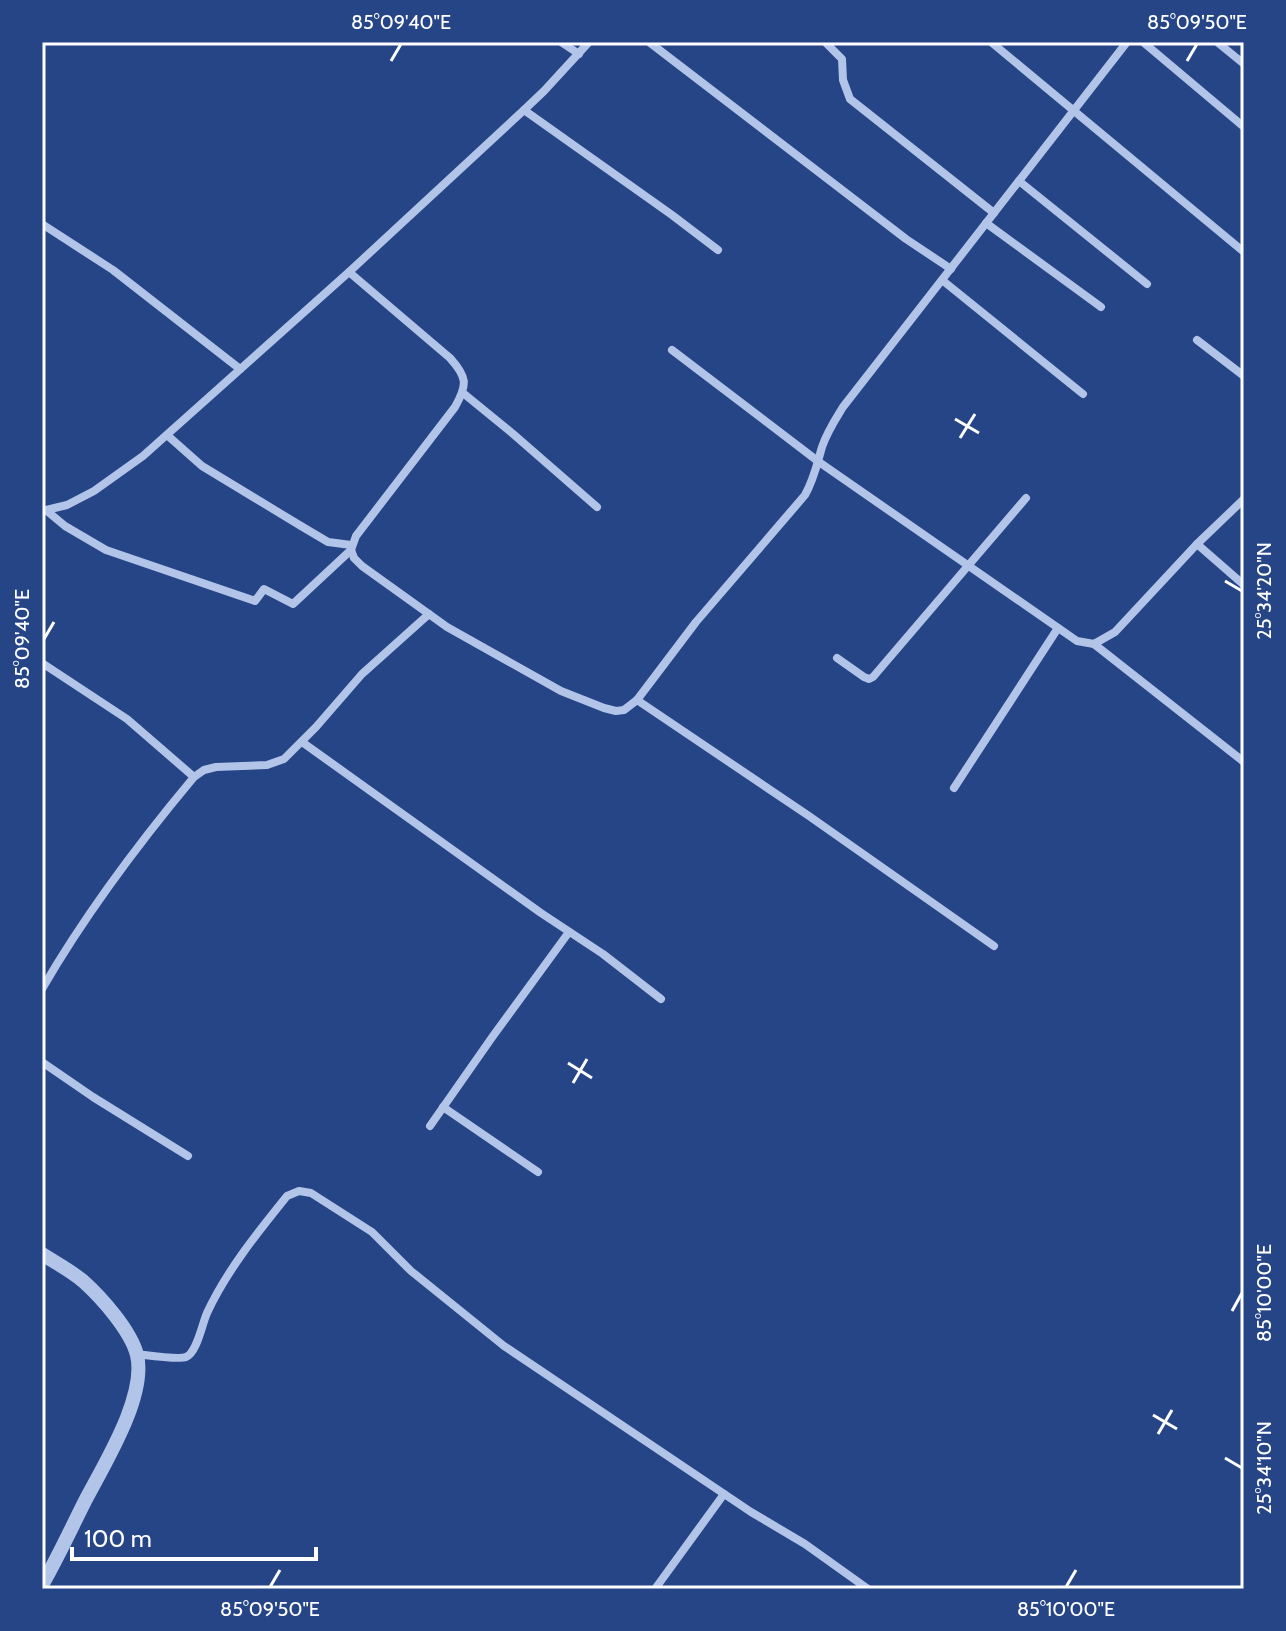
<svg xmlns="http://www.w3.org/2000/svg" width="1286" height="1631" font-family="Cabin,sans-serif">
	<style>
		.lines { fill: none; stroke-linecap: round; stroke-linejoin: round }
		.minor { stroke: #b2c4e8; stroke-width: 8 }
		.tertiary { stroke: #b2c4e8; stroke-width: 14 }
		.ticks { fill: none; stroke: #fff; stroke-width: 3 }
		.neatline { fill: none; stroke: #fff; stroke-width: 3 }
		.ticks-label { font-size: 20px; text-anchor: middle; fill: #fff }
	</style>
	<rect width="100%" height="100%" fill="#264587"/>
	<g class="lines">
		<g class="minor">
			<polyline points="561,42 579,54"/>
			<polyline points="649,42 906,239 951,269"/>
			<polyline points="825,42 842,59 843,80 850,99 994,213"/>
			<polyline points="991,42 1244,252"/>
			<polyline points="1143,42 1244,127"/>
			<polyline points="1217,42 1244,64"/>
			<polyline points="524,110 672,215 718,250"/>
			<polyline points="1019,181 1147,284"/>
			<polyline points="986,223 1101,307"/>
			<polyline points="42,224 113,270 240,369"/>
			<path d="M349,272L450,358C467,377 468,384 455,407L356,536L351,550L354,558L362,566L447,627L561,691L604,708L616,711L624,710L637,700L696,622L805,495C814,479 817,464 822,447C827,432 835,420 843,407L1127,42"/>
			<polyline points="942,280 1083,394"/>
			<polyline points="1197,340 1244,376"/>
			<polyline points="672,350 819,462 1077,641 1094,644 1115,632 1197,544 1244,499"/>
			<polyline points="463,393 512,433 597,507"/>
			<polyline points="167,435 202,466 301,526 328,542 351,545"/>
			<polyline points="42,511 67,505 94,491 143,456 349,272 524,110 544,91 589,42"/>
			<polyline points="47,511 65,526 106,550 255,601 264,589 293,604 351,550"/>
			<polyline points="1197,544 1244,585"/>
			<polyline points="1094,644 1244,762"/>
			<polyline points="837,658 864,677 869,679 873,677 1026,498"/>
			<polyline points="42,663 127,719 194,777"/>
			<polyline points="637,700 809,816 994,946"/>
			<polyline points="302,742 541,913 603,954 661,999"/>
			<polyline points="954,788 1058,628"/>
			<path d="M42,989C86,913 138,844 194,777L204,770L216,767L267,765L284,759L316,727L362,674L429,614"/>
			<polyline points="42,1062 93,1097 188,1156"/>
			<polyline points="443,1107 538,1172"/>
			<polyline points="430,1126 493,1036 569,932"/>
			<path d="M136,1354C146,1355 178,1360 186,1357C197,1353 202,1324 207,1313C227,1270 258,1232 287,1196L299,1191L311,1193L372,1232L411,1271L504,1346L751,1512L805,1544L868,1589"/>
			<polyline points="655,1589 724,1494"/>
		</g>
		<path class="tertiary" d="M42,1254C56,1263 71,1271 83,1281C102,1298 131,1331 137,1355C147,1397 103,1466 84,1503C70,1531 57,1559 42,1585"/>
	</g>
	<path class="ticks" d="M391,61L401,44M1187,61L1197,44M955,419L979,433M960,438L975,414M1225,581L1242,591M44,639L54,622M568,1063L592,1078M573,1083L587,1059M1232,1311L1242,1293M1153,1415L1177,1429M1158,1434L1172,1410M1225,1458L1242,1468M270,1587L280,1570M1066,1587L1076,1570"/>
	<rect width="1286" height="1631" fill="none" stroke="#264587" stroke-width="88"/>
	<path d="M72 1547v12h244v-12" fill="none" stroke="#ffffff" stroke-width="4"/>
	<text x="84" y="1547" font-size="24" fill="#ffffff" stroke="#264587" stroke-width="6" paint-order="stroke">100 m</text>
	<rect x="44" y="44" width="1198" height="1543" class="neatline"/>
	<g class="ticks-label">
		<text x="401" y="29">85°09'40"E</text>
		<text x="1197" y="29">85°09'50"E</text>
		<text transform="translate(1264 591) rotate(-90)" y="7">25°34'20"N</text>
		<text transform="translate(22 639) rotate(-90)" y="7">85°09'40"E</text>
		<text transform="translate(1264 1293) rotate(-90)" y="7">85°10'00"E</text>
		<text transform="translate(1264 1468) rotate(-90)" y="7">25°34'10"N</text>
		<text x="270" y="1616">85°09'50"E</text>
		<text x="1066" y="1616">85°10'00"E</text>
	</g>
</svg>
